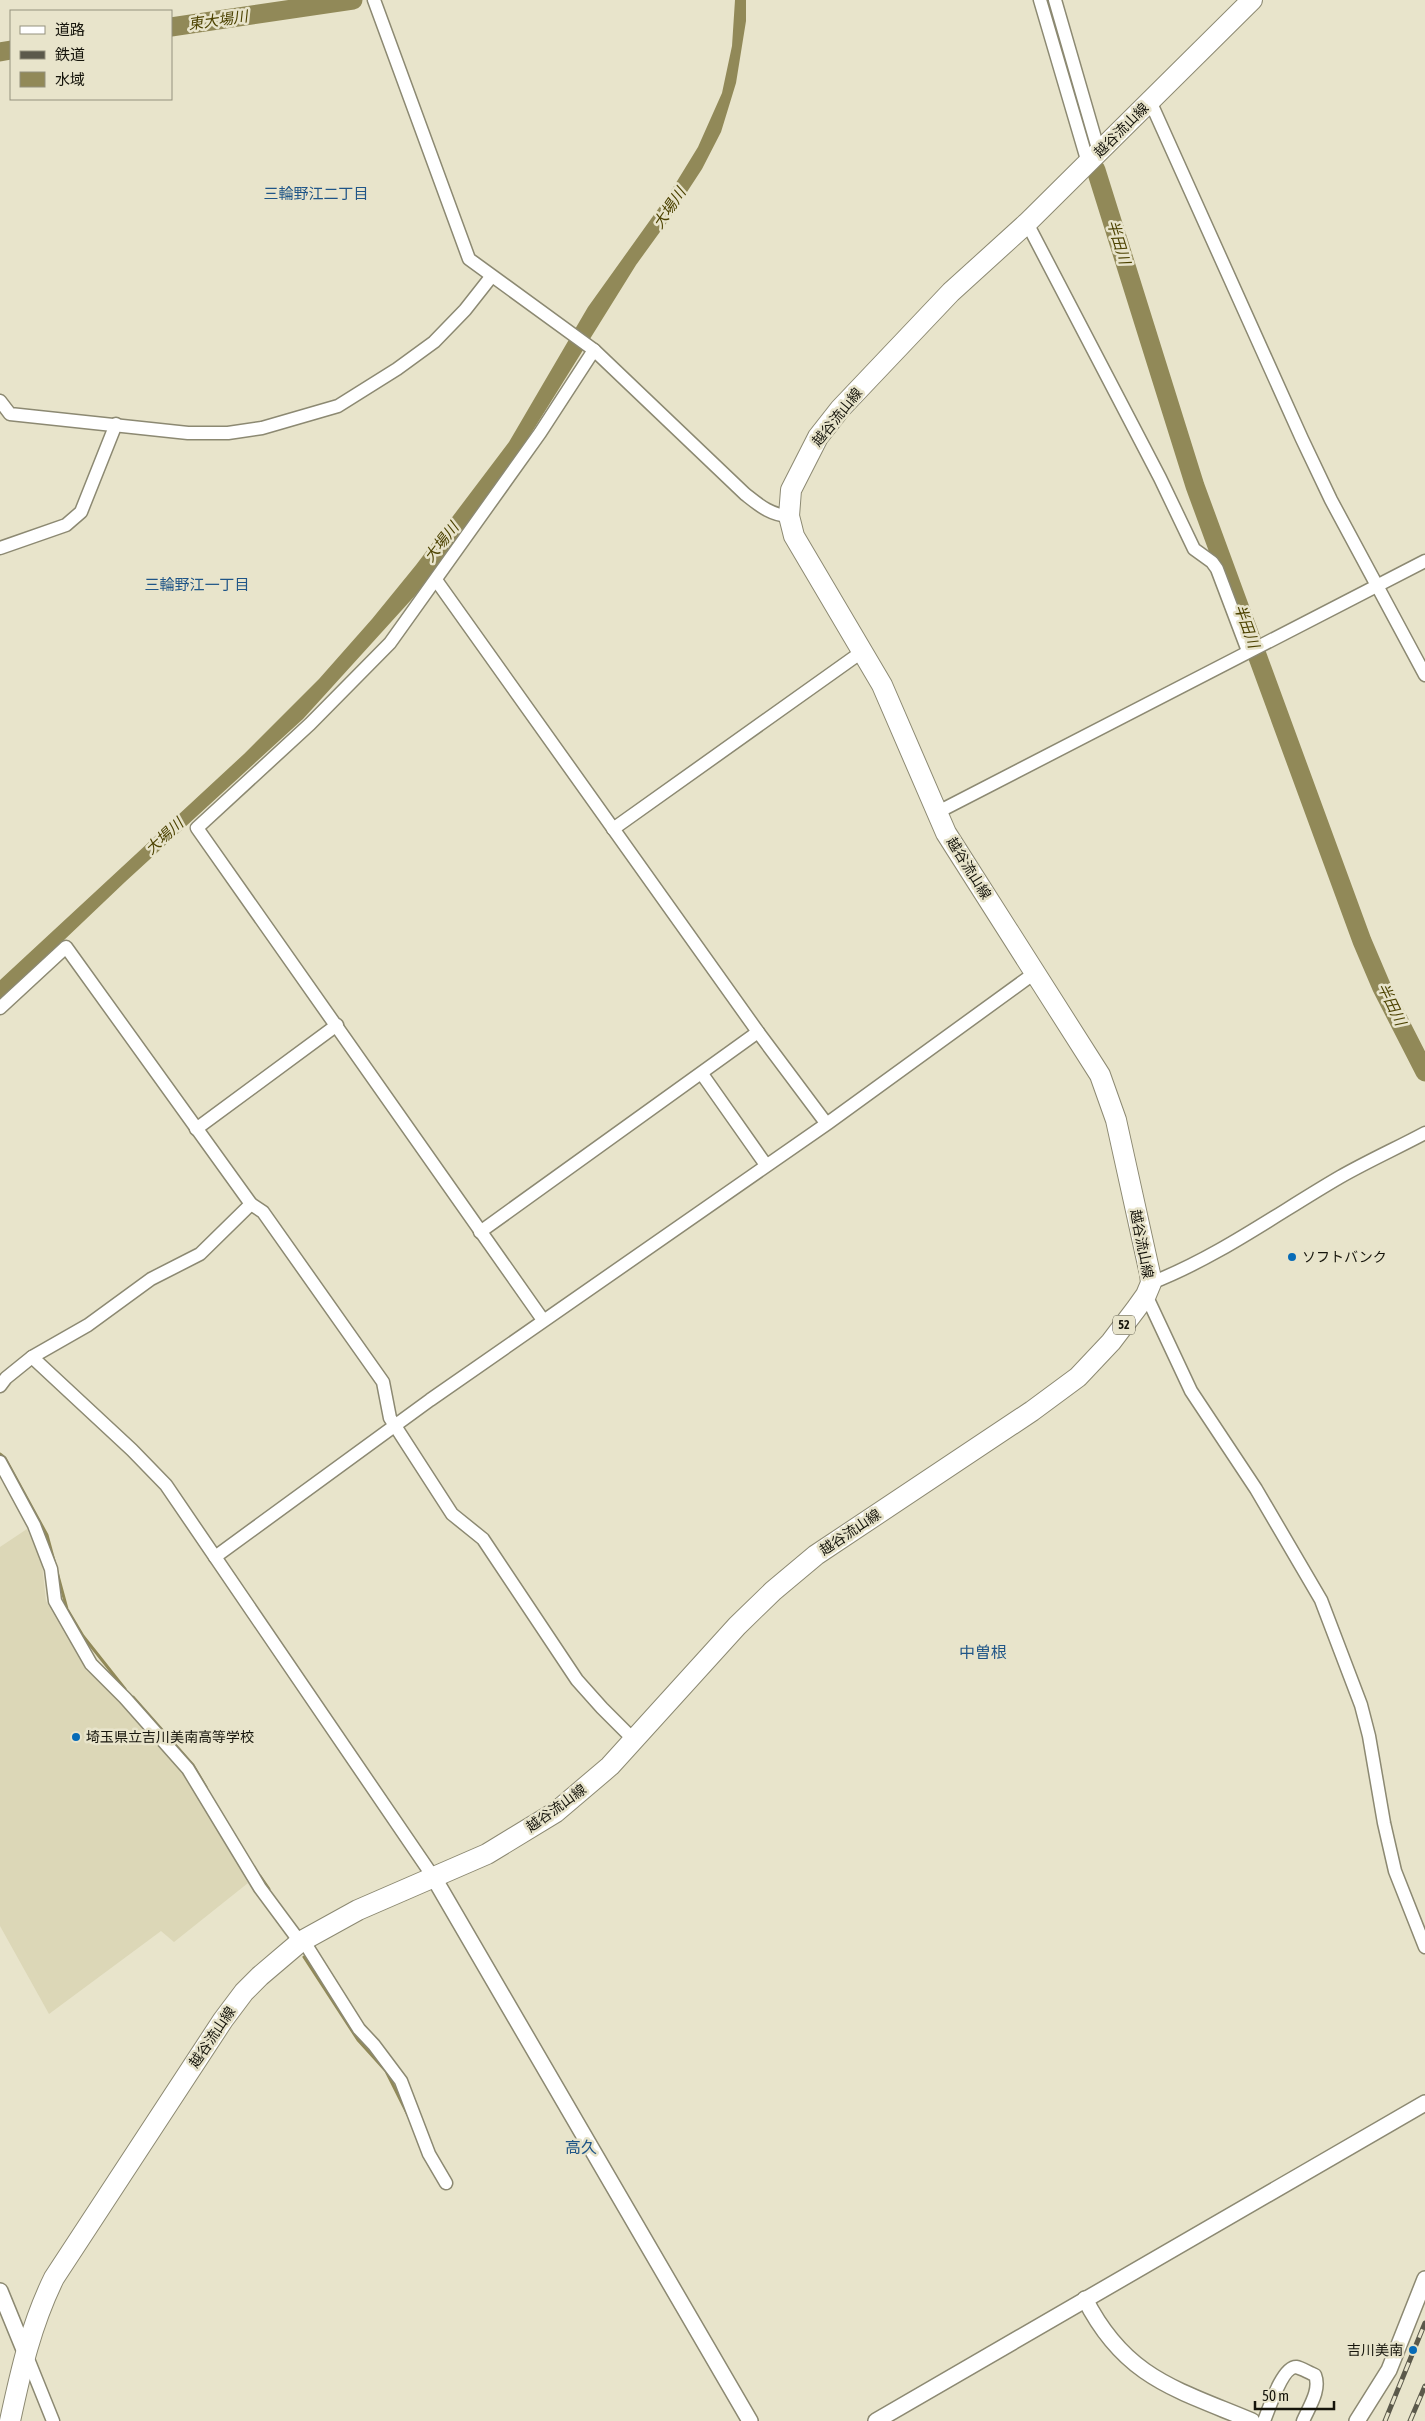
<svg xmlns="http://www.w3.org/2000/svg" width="1425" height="2421" font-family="'Asap Condensed','Noto Sans JP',sans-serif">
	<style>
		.built { fill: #dcd7b7 }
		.water { fill: #918958 }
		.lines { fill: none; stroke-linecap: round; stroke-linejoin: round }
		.stream { stroke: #918958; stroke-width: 3 }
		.river { stroke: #918958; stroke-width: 19 }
		.minor-casing { stroke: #8c8972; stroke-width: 15 }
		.tertiary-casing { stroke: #8c8972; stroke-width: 18 }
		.primary-casing { stroke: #8c8972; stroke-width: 22 }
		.minor { stroke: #fff; stroke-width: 12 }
		.tertiary { stroke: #fff; stroke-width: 15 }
		.primary { stroke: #fff; stroke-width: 20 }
		.rail-casing { stroke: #5b594b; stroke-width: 5 }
		.rail { stroke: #e8e4cb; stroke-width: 3; stroke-dasharray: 9; stroke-linecap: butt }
		.poi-dot { fill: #076bb7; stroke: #e8e4cb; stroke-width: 2 }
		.labels { text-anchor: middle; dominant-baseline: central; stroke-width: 5; stroke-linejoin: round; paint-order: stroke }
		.shield { fill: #e8e4cb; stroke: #545245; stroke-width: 1 }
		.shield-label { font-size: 12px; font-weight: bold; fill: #15140b }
		.street-label { font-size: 14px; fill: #15140b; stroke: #e8e4cb }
		.poi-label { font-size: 14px; fill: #15140b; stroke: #e8e4cb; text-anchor: start }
		.water-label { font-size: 15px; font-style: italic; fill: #4c4200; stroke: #e8e4cb }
		.neighbourhood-label { font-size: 15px; fill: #1f5587; stroke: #e8e4cb }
		.quarter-label { font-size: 16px; fill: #1f5587; stroke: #e8e4cb }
	</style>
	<rect width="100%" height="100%" fill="#e8e4cb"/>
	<polygon class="built" points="27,1529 42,1564 46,1601 86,1670 121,1702 182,1771 248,1883 174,1942 161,1931 49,2014 0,1926 0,1547"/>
	<polygon class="water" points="735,0 746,0 746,21 736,83 721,132 702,169 670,218 636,265 489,501 421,589 303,719 125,882 0,1001 0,980 244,754 319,679 372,619 416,565 509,442 588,307 671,191 698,147 722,93 732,46"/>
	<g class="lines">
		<g class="stream">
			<polyline points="0,1454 5,1458 47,1535 67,1609 83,1636 125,1689"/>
			<polyline points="133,1697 193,1765 206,1787"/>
			<polyline points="260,1876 269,1889"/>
			<polyline points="304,1957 358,2040 386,2071 408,2115"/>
		</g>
		<g class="river">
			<polyline points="1048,0 1089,145"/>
			<polyline points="171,27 353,0"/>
			<polyline points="0,52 11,50"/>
			<polyline points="1096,170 1195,486 1362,941 1382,988 1425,1072"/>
		</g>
		<g class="minor-casing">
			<g id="minor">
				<path d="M374,0L469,259L594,350L745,494C759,505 770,515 789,516"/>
				<polyline points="1040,0 1088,163"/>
				<polyline points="1055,0 1099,152"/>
				<polyline points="1150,101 1302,439 1331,500 1425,675"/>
				<polyline points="1027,223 1160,478 1194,549 1212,562 1217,569 1248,651"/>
				<polyline points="0,401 10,414 188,433 228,433 262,428 338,406 397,369 434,342 465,310 491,277"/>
				<polyline points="0,548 66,525 81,512 116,424"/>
				<polyline points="436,580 758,1032 826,1123"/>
				<polyline points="936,813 1425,561"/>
				<polyline points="613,829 863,651"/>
				<polyline points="0,1008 66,947 251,1204 263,1212 383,1382 390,1418 452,1514 483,1539 577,1680 602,1708 634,1740"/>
				<polyline points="702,1074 766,1165"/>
				<polyline points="196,1129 337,1025"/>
				<polyline points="251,1204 200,1254 151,1279 88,1325 32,1357 132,1450 166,1485 434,1878"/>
				<polyline points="480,1232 758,1032"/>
				<path d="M1151,1283C1218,1257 1278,1213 1340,1177C1368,1161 1397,1148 1425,1133"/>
				<polyline points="1146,1295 1191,1391 1256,1489 1321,1600 1361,1705 1369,1736 1384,1823 1395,1871 1425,1947"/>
				<polyline points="543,1320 197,828 310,724 390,643 540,433 594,350"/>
				<polyline points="0,1386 6,1378 32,1357"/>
				<polyline points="0,1462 34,1525 51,1569 55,1601 91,1664 125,1698 188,1769 260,1888 300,1942"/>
				<polyline points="215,1557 430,1400 828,1123 1036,972"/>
				<polyline points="303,1940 359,2029 374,2045 401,2081 429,2154 446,2183"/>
				<polyline points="26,2354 53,2421"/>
				<path d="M1264,2421C1269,2409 1282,2367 1296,2367C1302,2368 1309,2373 1315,2375C1321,2390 1309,2407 1303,2421"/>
			</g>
		</g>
		<g class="tertiary-casing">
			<g id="tertiary">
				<polyline points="434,1878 750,2421"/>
				<polyline points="0,2291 25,2352"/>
				<path d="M1085,2299C1125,2378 1176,2389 1252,2421"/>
				<polyline points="876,2421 1425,2103"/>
				<polyline points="1357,2421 1389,2370 1425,2279"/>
			</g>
		</g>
		<g class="primary-casing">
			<path id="primary" d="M10,2421C21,2370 31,2325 54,2278L223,2020L244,1992L260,1976L300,1942L358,1910L487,1854L556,1812L610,1766L737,1626L773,1591L816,1555L1032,1411L1078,1377L1111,1342L1136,1309L1146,1295L1151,1283L1150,1274L1116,1120L1100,1075L946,833L882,685L794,536L789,516L791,490L818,437L840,409L951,292L1027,223L1252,0"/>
		</g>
		<use href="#minor" class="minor"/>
		<use href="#tertiary" class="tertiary"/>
		<use href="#primary" class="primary"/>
		<g class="rail-casing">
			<g id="rail">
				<polyline points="1385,2421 1425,2323"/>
				<polyline points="1410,2421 1425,2386"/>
			</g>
		</g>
		<use href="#rail" class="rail"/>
	</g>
	<g class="poi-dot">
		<circle cx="1292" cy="1257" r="5"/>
		<circle cx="76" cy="1737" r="5"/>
		<circle cx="1413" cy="2350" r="5"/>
	</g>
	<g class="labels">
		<rect class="shield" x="1113" y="1315.5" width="22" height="19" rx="4"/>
		<g class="shield-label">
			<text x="1124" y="1325">52</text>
		</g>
		<g class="street-label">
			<text transform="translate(1121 130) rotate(-45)">越谷流山線</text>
			<text transform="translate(837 417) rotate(-51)">越谷流山線</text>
			<text transform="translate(969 868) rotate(58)">越谷流山線</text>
			<text transform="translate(1142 1244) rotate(79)">越谷流山線</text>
			<text transform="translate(850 1532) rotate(-34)">越谷流山線</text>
			<text transform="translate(556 1808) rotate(-36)">越谷流山線</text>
			<text transform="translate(212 2037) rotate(-56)">越谷流山線</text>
		</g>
		<g class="poi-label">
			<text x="1302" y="1257">ソフトバンク</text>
			<text x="86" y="1737">埼玉県立吉川美南高等学校</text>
			<text x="1403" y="2350" text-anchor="end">吉川美南</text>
		</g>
		<g class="water-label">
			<text transform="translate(218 20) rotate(-8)">東大場川</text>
			<text transform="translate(669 208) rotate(-56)">大場川</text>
			<text transform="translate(1119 242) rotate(73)">半田川</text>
			<text transform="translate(441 542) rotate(-52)">大場川</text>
			<text transform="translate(1247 626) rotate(70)">半田川</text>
			<text transform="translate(164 836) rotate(-43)">大場川</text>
			<text transform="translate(1392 1004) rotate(64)">半田川</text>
		</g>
		<g class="neighbourhood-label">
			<text x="316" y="193">三輪野江二丁目</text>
			<text x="197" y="584">三輪野江一丁目</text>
		</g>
		<g class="quarter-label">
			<text x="983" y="1652">中曽根</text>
			<text x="581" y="2147">高久</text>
		</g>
	</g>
	<rect x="10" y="10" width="162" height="90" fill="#e8e4cb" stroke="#94917e"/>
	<rect x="20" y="26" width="25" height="8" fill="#ffffff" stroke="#94917e"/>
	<text x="55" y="35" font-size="15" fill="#15140b">道路</text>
	<rect x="20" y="51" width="25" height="8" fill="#5b594b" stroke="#94917e"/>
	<text x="55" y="60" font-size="15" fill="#15140b">鉄道</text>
	<rect x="20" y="72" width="25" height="15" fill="#918958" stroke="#94917e"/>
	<text x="55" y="85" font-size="15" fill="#15140b">水域</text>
	<path d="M1255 2401v8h79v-8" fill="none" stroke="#15140b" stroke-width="2.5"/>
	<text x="1262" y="2401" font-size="15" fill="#15140b" stroke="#e8e4cb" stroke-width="4" paint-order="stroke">50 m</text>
</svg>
